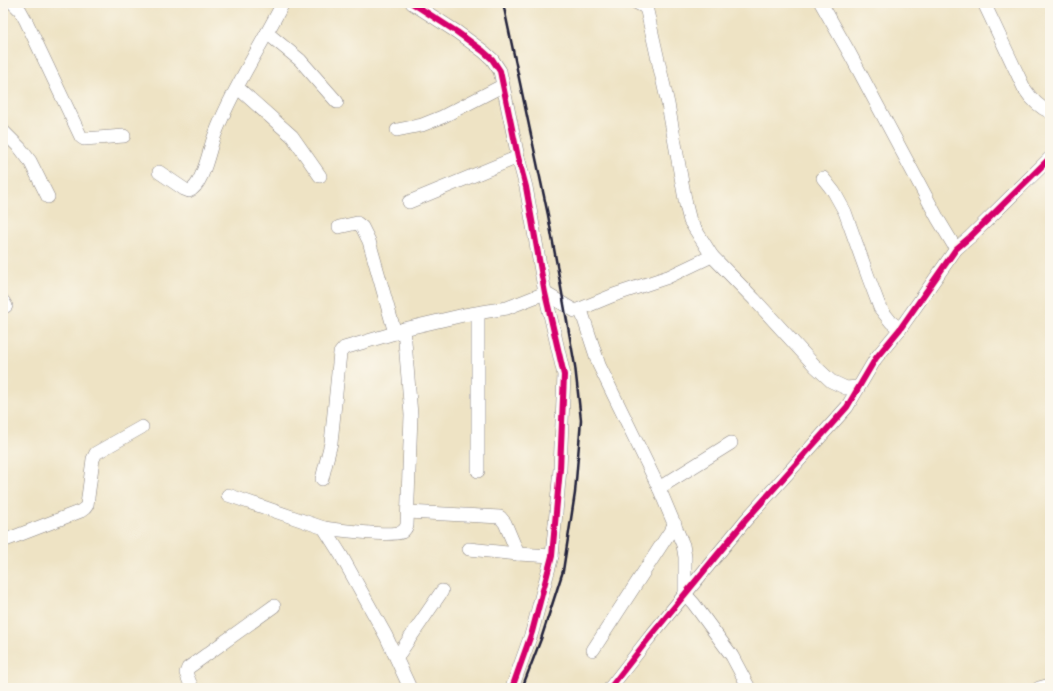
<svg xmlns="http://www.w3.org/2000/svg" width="1053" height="691" font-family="'Comic Neue',sans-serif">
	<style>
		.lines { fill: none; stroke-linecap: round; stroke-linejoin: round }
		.minor-casing { stroke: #888280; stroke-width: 14 }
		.minor { stroke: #fff; stroke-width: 13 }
		.rail { stroke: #22223b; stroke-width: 2.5 }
		.cycleway-casing { stroke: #fbf7ec; stroke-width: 8 }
		.cycleway { stroke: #d6006c; stroke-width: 6 }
	</style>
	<rect width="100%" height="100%" fill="#fbf7ec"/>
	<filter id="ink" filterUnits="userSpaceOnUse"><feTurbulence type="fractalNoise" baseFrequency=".025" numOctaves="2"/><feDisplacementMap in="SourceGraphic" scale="8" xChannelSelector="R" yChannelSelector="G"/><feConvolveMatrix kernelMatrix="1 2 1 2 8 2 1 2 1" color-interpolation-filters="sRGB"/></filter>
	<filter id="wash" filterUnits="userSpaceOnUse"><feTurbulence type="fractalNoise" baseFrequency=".012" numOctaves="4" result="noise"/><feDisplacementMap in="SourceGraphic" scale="16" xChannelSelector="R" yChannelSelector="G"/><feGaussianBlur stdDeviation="0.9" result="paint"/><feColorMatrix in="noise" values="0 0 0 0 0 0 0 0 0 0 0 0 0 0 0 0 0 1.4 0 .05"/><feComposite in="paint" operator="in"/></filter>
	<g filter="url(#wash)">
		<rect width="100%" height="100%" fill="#eee3c4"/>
	</g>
	<g filter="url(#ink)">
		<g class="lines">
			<g class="minor-casing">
				<g id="minor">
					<polyline points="13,3 20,10 26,21 81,137 84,139 124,136"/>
					<polyline points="412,3 457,32 483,51 492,59 500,71 518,157 526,187 545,293 564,375 560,469 552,556 532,632 512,688"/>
					<polyline points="637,3 645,7 647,11 668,104 686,205 690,221 712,256 754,299 816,367 831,381 846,388 858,387"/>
					<polyline points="821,3 850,54 938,219 956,249"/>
					<path d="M984,3L1024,88C1031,99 1038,107 1050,112"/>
					<polyline points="267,33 300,60 337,102"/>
					<polyline points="238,88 292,136 320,176"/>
					<polyline points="397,130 422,125 442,117 502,86"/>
					<polyline points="3,131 20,148 30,161 48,197"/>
					<path d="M159,172L184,189L189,191C203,186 209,150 214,137C232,90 260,48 283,3"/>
					<polyline points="823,178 834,192 845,212 869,279 880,308 891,322 900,329"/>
					<polyline points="409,202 518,157"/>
					<polyline points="339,227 357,223 362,227 369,241 395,333"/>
					<polyline points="3,301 6,306"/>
					<polyline points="581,310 599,365 659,488 683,545 685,557 685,594 694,604 732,656 749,688"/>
					<polyline points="478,471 478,313"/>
					<polyline points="322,479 331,443 340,353 344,348 395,333 404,329 464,315 507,308 545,293 575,311 614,295 668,277 712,256"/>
					<polyline points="659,488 731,443"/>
					<polyline points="228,495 324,528 341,555 386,636 410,688"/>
					<polyline points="408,512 500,517 505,523 518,554"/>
					<path d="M324,528C340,530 389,537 402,532C405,530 406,528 407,525L411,415L404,329"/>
					<polyline points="3,541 81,511 85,508 87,505 93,459 96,453 142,427"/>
					<polyline points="469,549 518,554 552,556"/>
					<polyline points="593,650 675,524"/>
					<polyline points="397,657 442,591"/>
					<polyline points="192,688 186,673 188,668 274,606"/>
					<polyline points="610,688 649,638 745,521 847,407 876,358 900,329 956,249 970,237 1050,158"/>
					<polyline points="1039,688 1050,685"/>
				</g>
			</g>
			<use href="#minor" class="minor"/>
			<polyline class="rail" points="503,3 548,215 575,366 581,420 575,493 563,571 541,639 522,688"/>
			<g class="cycleway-casing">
				<g id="cycleway">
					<polyline points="412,3 457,32 483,51 492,59 500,71 518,157 526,187 545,293 564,375 560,469 552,556 532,632 512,688"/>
					<polyline points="610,688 649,638 745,521 847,407 876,358 900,329 956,249 970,237 1050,158"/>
				</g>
			</g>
			<use href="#cycleway" class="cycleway"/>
		</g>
	</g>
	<rect width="1053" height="691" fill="none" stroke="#fbf7ec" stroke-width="16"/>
</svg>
